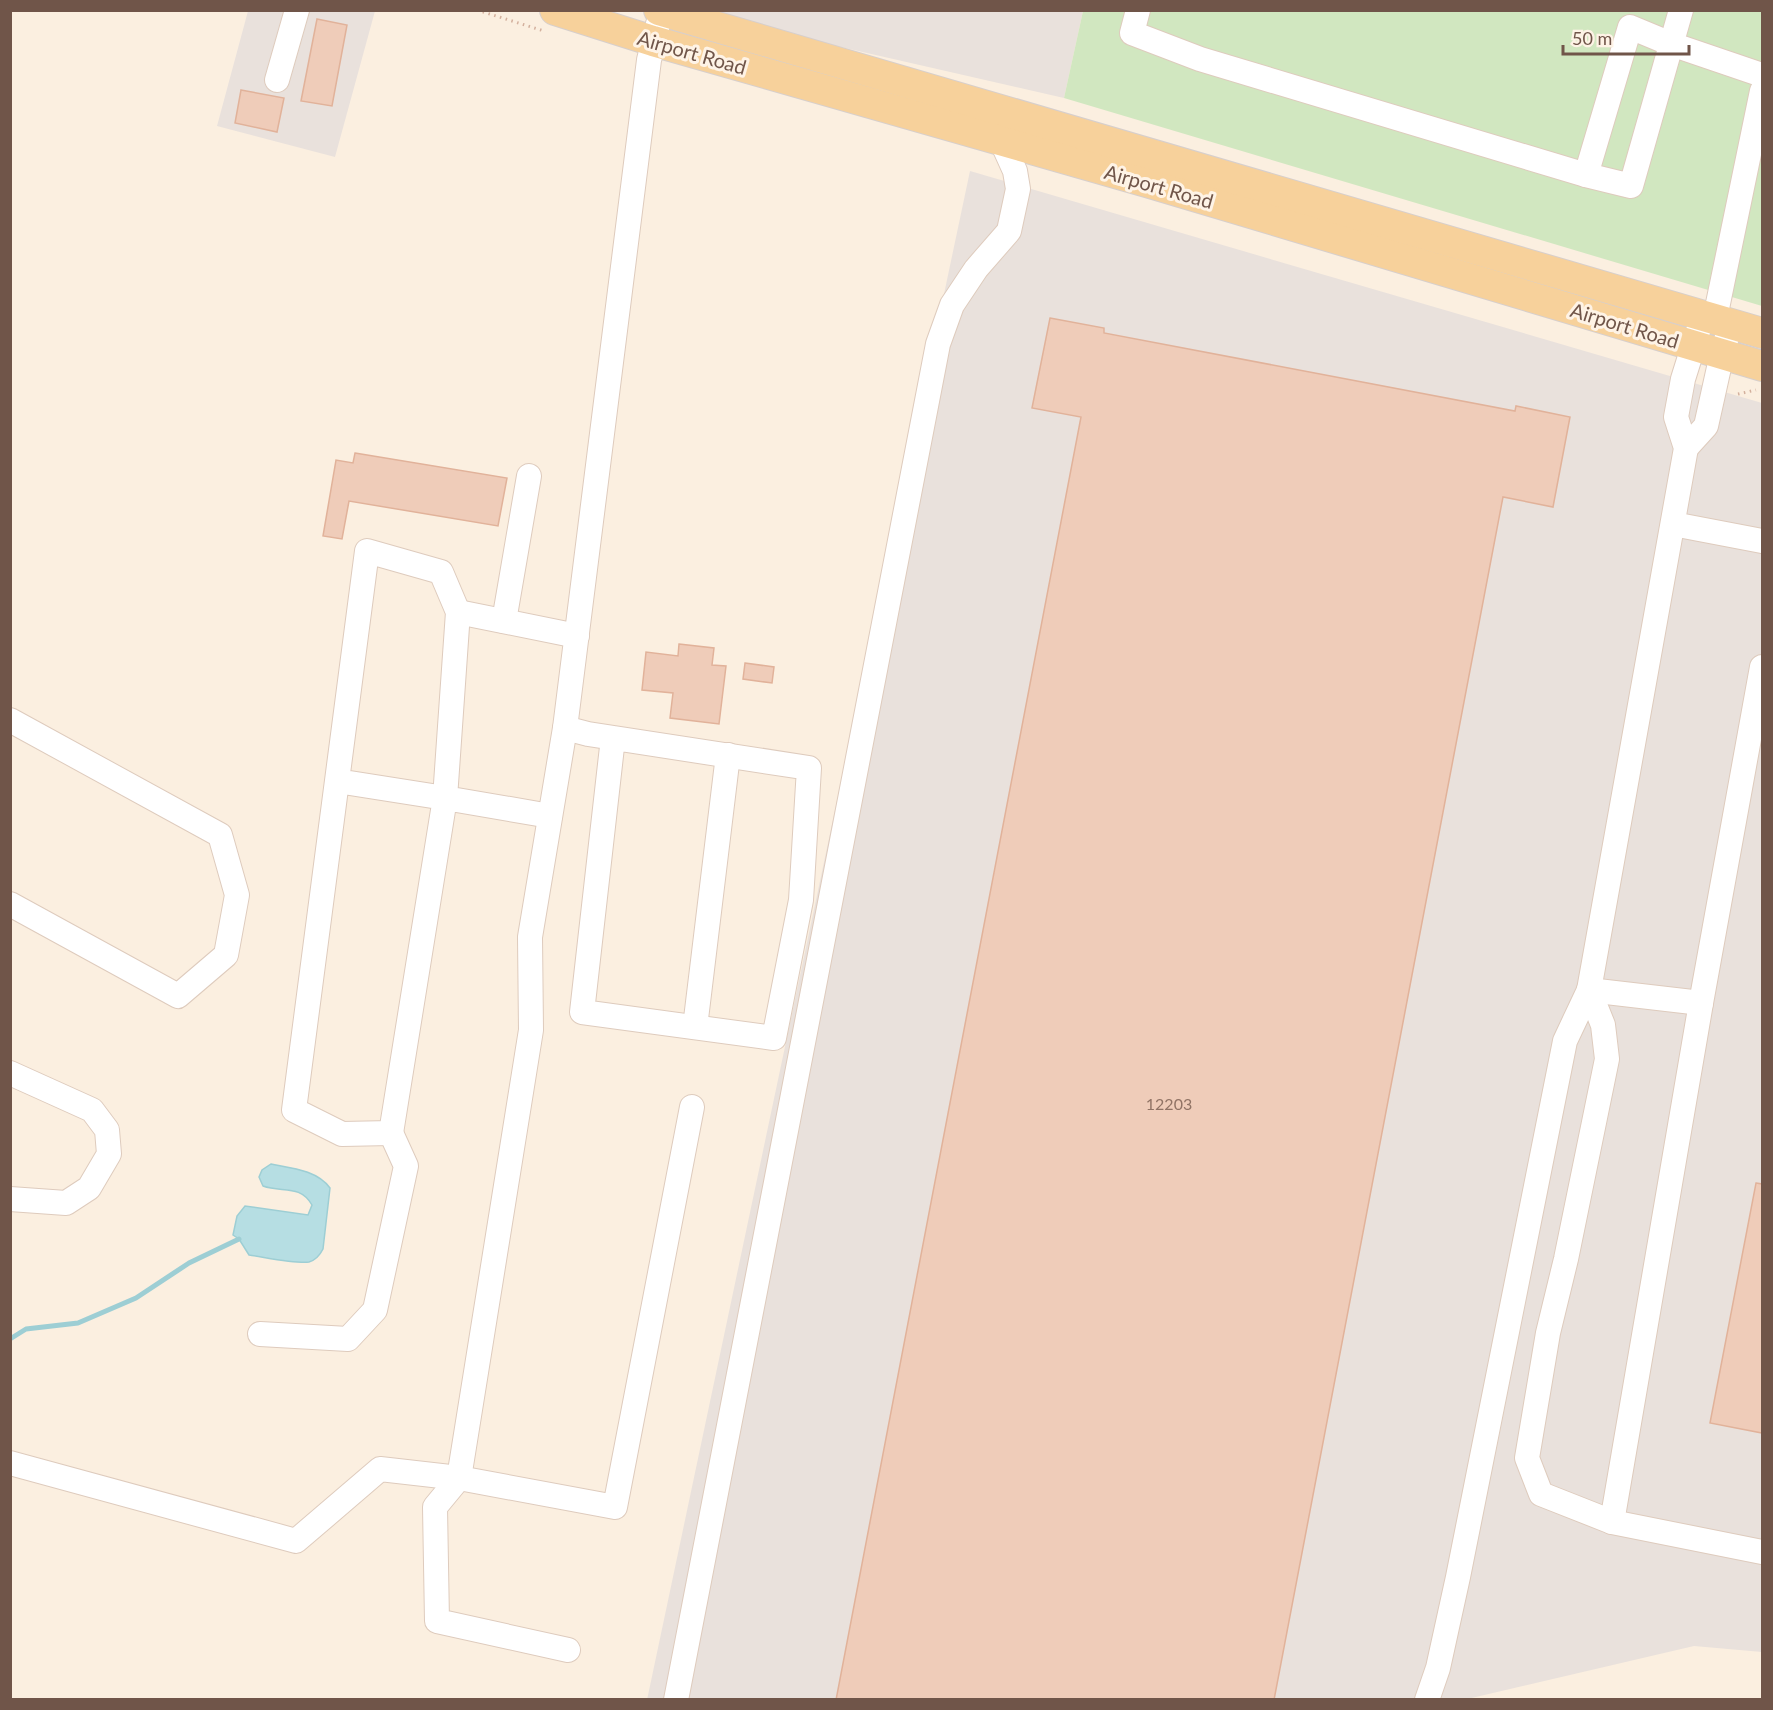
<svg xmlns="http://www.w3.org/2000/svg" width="1773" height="1710" font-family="Lato,sans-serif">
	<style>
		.industrial { fill: #e9e1dc }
		.green { fill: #d1e7c0 }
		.water { fill: #b6dee3; stroke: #9dced4; stroke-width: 1.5 }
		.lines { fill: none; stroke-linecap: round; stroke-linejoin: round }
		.stream { stroke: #9dced4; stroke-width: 5 }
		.building { fill: #efccb9; stroke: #e1b29a; stroke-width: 1.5 }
		.minor-casing { stroke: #decbbd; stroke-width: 26 }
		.major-casing { stroke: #d7cfcc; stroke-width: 32 }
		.path { stroke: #d3b09d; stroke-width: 3; stroke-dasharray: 1.5 4.5; stroke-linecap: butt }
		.minor { stroke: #fff; stroke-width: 24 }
		.major { stroke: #f7d19b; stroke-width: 30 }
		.labels { text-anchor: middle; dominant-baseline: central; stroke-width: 6; stroke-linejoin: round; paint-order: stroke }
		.number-label { font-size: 16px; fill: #907365 }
		.street-label { font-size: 20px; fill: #705549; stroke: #fef3e6 }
	</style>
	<rect width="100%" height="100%" fill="#fbefe0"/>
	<g class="industrial">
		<polygon points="248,11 375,11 335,157 217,126"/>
		<polygon points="703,11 1083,11 1064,98 710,17"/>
		<polygon points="970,171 1762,403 1762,1652 1694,1646 1463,1700 647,1700"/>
	</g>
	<polygon class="green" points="1083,11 1762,11 1762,306 1064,98"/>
	<path class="water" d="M271,1164C291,1168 317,1170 330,1188L323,1249C320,1255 316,1260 309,1262C296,1264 264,1257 249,1255L239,1239L233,1235L237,1216L245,1206L308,1215L312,1205C300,1184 282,1193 263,1186L259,1177L262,1170Z"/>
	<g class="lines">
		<polyline class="stream" points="10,1339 26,1329 78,1323 136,1298 189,1263 239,1239"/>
	</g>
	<g class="building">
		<polygon points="317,19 347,25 332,106 301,101"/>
		<polygon points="241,90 284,98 277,132 235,123"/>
		<polygon points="1050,318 1104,328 1104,333 1515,411 1516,406 1570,417 1553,507 1503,497 1274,1700 836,1700 1081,417 1032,408"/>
		<polygon points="355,453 507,478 498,526 349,501 342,539 323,536 336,460 353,463"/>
		<polygon points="679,644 714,648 712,665 726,666 719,724 670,718 673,693 642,690 646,652 678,656"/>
		<polygon points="745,663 774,667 772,683 743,679"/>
		<polygon points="1756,1183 1762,1184 1762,1433 1710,1423"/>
	</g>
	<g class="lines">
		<g class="minor-casing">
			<g id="minor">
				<polyline points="1138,10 1132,33 1200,59 1586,175 1630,27 1671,44 1762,75"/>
				<polyline points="277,80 297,10"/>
				<polyline points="1586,175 1631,186 1681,10"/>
				<polyline points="1715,318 1762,91"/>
				<polyline points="1686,448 1706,426 1722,354 1731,323"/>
				<polyline points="1673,524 1762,541"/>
				<polyline points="458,612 577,636"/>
				<polyline points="504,621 529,476"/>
				<polyline points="10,720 220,835 237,895 226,955 178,996 10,904"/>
				<polyline points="565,728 588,734 809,768 801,900 774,1038 582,1012 613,738"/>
				<polyline points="337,781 445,798 458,612 441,572 367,551 294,1110 342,1134 391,1133 445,798 550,816"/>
				<polyline points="1589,990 1603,1025 1607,1059 1566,1259 1548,1333 1527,1458 1541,1494 1612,1522 1762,1552"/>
				<polyline points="1589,990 1701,1003"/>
				<polyline points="695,1027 728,755"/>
				<polyline points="10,1073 92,1110 107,1130 109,1154 89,1188 66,1203 10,1199"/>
				<polyline points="260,1334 348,1339 375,1310 406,1166 391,1133"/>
				<polyline points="10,1463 296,1541 380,1469 459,1478 615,1507 692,1107"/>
				<polyline points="1612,1522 1701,1003 1762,667"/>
				<polyline points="568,1650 437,1621 435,1507 459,1478 531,1030 530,937 565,728 649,60 658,24"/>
				<polyline points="676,1700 938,344 952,305 976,269 1009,231 1018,189 1015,171 1001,140"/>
				<polyline points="1427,1700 1438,1668 1458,1577 1565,1041 1589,990 1686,448 1676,417 1683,379 1699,328"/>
			</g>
		</g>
		<g class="major-casing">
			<g id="major">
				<polyline points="555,10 653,41 1147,182 1762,366"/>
				<polyline points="659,10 1762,333"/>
			</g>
		</g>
		<g class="path">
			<polyline points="477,10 544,31"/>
			<polyline points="1738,394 1756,390"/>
		</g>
		<use href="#minor" class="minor"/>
		<use href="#major" class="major"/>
	</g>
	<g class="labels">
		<g class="number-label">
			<text x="1169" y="1103">12203</text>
		</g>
		<g class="street-label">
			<text transform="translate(692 52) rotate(16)">Airport Road</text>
			<text transform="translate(1159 186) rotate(16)">Airport Road</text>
			<text transform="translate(1625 325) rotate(17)">Airport Road</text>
		</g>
	</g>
	<rect width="1773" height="1710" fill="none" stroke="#705549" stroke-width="24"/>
	<path d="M1563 45v9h126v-9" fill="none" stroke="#705549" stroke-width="3"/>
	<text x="1572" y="45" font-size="18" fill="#705549" stroke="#fef3e6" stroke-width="4.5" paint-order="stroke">50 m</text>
</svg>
